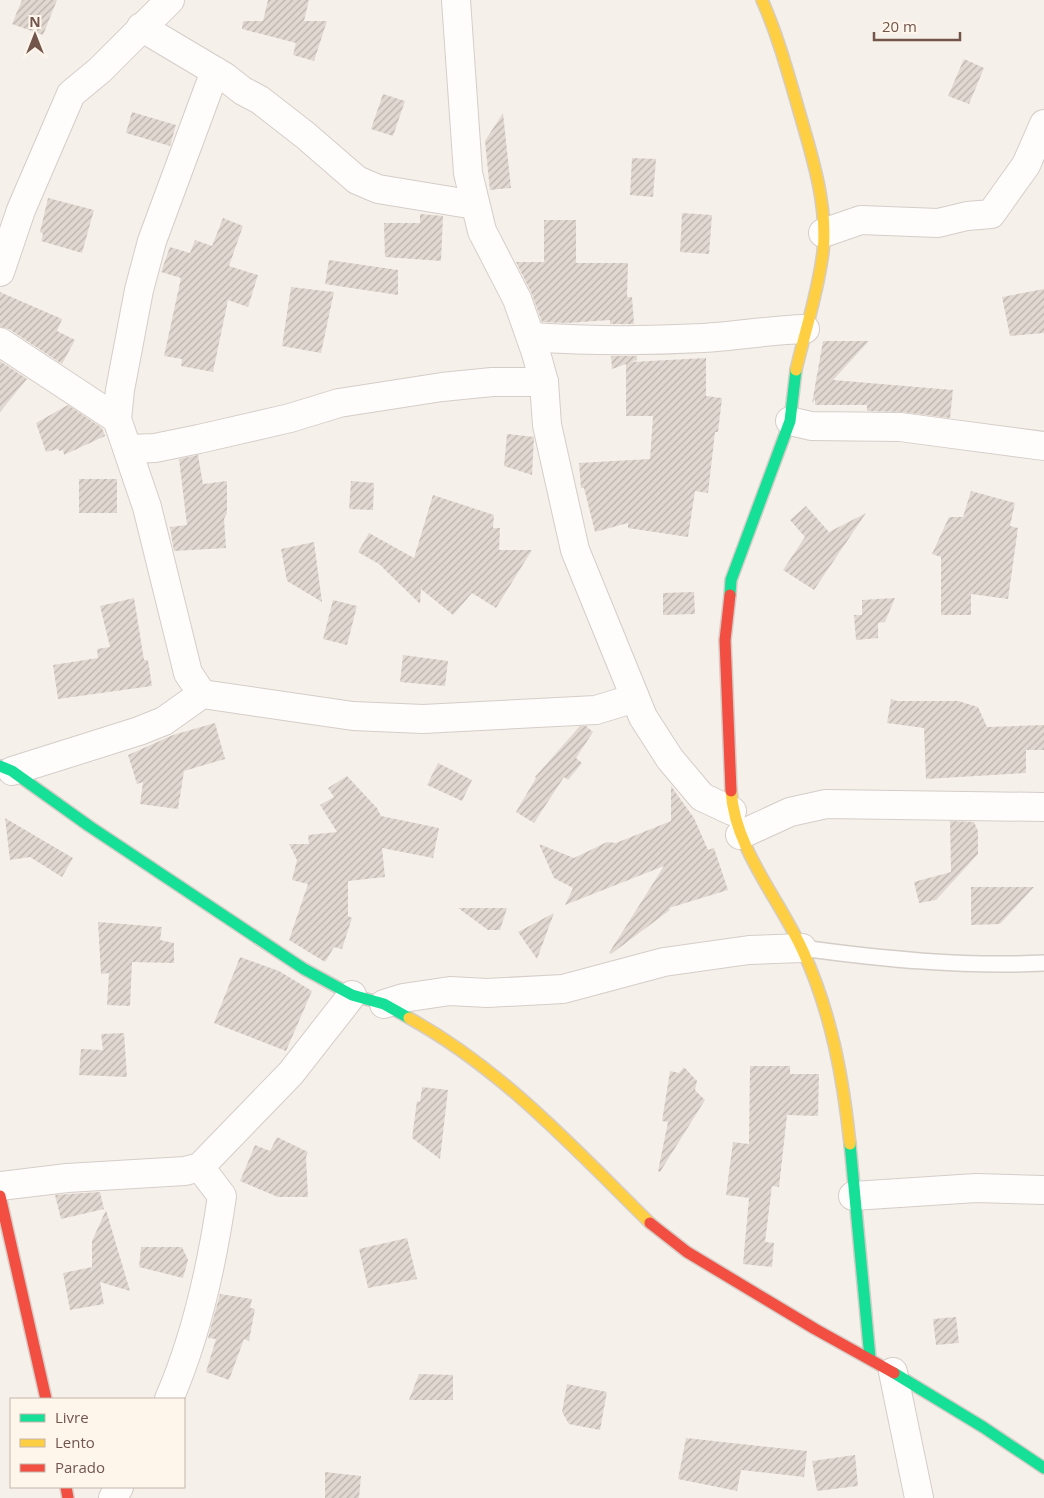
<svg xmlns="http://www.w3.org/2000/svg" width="1044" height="1498" font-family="'Open Sans',sans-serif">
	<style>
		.building { fill: url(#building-hatch) }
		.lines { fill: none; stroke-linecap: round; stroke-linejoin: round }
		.lane-casing { stroke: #d5cdc8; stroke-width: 18 }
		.street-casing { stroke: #d5cdc8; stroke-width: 30 }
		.fast-casing { stroke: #d5ccc6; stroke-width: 14 }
		.slow-casing { stroke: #d5ccc6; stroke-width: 14 }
		.jam-casing { stroke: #d5ccc6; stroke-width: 14 }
		.lane { stroke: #fefdfc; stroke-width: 15 }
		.street { stroke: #fefdfc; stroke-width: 28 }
		.fast { stroke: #16e098; stroke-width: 11 }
		.slow { stroke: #ffcf43; stroke-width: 11 }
		.jam { stroke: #f24e42; stroke-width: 11 }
	</style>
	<defs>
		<pattern id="building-hatch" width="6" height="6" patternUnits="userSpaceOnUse" patternTransform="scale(1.25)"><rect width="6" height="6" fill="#e2d8d2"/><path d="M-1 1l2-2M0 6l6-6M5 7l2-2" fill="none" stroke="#bcb2ac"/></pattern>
	</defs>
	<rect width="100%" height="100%" fill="#f6f0ea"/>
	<g class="building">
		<polygon points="22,0 57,0 43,35 12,24"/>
		<polygon points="268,0 309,0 304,21 327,21 314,61 293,55 296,43 242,29 243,21 263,21"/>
		<polygon points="964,59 984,68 969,104 948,96"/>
		<polygon points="383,94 405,101 393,136 371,129"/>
		<polygon points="132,112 176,125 170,146 126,133"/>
		<polygon points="503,113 511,188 490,190 485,141"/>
		<polygon points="632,158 656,159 653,197 630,195"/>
		<polygon points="48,198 94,210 82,253 41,241 43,234 40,232"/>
		<polygon points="682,213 712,215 709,254 680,252"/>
		<polygon points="420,214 443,216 441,261 385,257 384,223 420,223"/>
		<polygon points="223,218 243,226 229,266 258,275 248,307 228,300 213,372 181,366 182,359 164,356 181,278 161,272 170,247 190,253 195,240 212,246"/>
		<polygon points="544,220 576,220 576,263 628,263 627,297 632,297 634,324 610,324 610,320 567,323 542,322 531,292 516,262 544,262"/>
		<polygon points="329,260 398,270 398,295 325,284"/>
		<polygon points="291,287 334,292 321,353 282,346"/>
		<polygon points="1044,289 1044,333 1010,336 1002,297"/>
		<polygon points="0,292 62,319 57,331 75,340 62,364 9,329 0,327"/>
		<polygon points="823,341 869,341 833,380 953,390 950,418 902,412 867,411 867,405 815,405 815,399 812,403"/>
		<polygon points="611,356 637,356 637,360 631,362 706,358 706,396 722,398 718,432 715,432 708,493 695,491 688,537 628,528 628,523 595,532 584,488 581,488 579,463 650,459 653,416 626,416 626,364 612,369"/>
		<polygon points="0,361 27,379 0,412"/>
		<polygon points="68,405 102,428 105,436 64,455 63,450 59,451 58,449 46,452 36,423"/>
		<polygon points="507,434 534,437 532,475 504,466"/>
		<polygon points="198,455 203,484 227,481 227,513 224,519 226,548 174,551 170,527 187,525 179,459"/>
		<rect x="79" y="479" width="38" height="34"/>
		<polygon points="351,481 374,483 373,510 349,509"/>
		<polygon points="971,491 1015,503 1010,526 1018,528 1008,599 971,594 971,615 941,615 941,557 932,554 949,517 963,517"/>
		<polygon points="433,495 494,515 493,528 500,528 499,550 532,550 496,608 472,593 453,615 421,589 420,604 379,564 358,552 369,533 414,558"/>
		<polygon points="806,506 829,532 866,513 814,590 783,570 805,537 790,520"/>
		<polygon points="314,542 322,602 287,581 281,549"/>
		<polygon points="694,592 695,614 663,615 663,593"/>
		<polygon points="134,598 144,660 148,660 152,686 58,699 53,665 98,658 97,649 110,647 100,606"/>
		<polygon points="895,598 885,622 878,623 878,638 856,640 854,615 862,615 862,600"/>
		<polygon points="333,600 357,606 347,645 323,639"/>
		<polygon points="403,655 448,661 445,686 400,682"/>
		<polygon points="891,699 897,701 958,701 978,707 987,727 1044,725 1044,750 1026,750 1026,773 926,779 924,728 887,723"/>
		<polygon points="215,723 225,759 184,771 178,809 140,804 143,782 137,784 128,755 173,735"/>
		<polygon points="580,726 586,726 593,732 576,758 582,763 568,780 564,777 534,823 516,812 536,778 535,777"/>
		<polygon points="438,763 472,780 462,801 427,785"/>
		<polygon points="347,776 377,808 381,816 439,828 433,858 382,848 385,877 348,881 348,916 352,918 342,949 334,947 325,962 289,940 308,884 292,880 297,860 289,844 309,844 308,835 337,832 320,805 334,797 328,788"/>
		<polygon points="671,786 694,818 708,850 714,848 728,890 669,908 670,910 611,954 609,953 664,866 565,905 573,888 554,878 539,844 574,858 607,842 616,843 671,821"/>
		<polygon points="5,818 73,858 62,877 30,857 10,860"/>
		<polygon points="950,821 974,822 978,831 978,854 936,900 919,903 914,882 951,872"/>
		<polygon points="971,887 1034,887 1000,924 971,925"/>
		<polygon points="458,908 507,908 500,930 488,930"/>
		<polygon points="554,913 537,959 518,932"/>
		<polygon points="98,922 162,927 160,940 174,943 174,963 132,962 130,1006 107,1005 109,973 101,974"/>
		<polygon points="240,957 279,971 312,991 286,1051 214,1023"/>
		<polygon points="124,1033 127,1077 79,1075 81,1049 103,1050 101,1034"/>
		<polygon points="750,1066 790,1066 790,1074 819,1074 818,1116 787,1115 779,1187 772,1186 765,1242 774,1243 772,1267 743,1264 749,1198 726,1195 733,1142 749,1144"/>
		<polygon points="684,1067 697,1081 695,1090 705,1100 660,1172 658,1171 668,1122 662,1121 670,1071 679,1073"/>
		<polygon points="422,1087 448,1090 440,1159 412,1138 417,1101 420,1102"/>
		<polygon points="277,1137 308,1152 306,1157 308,1197 278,1197 240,1181 255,1145 270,1151"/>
		<polygon points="100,1192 104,1209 61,1219 55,1195"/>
		<polygon points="106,1210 130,1291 100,1282 104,1304 70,1310 63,1273 92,1267 92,1241"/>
		<polygon points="407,1238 417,1279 368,1288 359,1249"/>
		<polygon points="141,1247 182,1247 188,1260 183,1278 139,1267"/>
		<polygon points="220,1294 252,1299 250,1308 255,1309 249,1341 244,1339 229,1380 206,1372 216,1339 208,1338"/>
		<polygon points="956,1317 959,1343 936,1345 933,1319"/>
		<polygon points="419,1374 453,1375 453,1400 409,1400"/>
		<polygon points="567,1384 607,1392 600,1430 569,1424 562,1412"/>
		<polygon points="686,1438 807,1451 804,1477 741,1470 737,1491 678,1479"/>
		<polygon points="855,1455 858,1486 817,1491 812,1461"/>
		<polygon points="325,1472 361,1476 359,1498 325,1498"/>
	</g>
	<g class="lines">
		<g class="lane-casing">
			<path id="lane" d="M802,948C882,959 963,967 1044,963"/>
		</g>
		<g class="street-casing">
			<g id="street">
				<polyline points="456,0 468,173 482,231 517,299 536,353 544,382 547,425 575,550 643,717 670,759 702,797 732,811"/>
				<polyline points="141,27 225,77 243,91 260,100 305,135 357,180 378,189 475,205"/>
				<polyline points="215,71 152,241 139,290 120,390 117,419 147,507 188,673 202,694 353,716 423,719 596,710 635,698"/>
				<polyline points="823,233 861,220 938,223 967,216 991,214 1026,165 1044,124"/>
				<polyline points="0,272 21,210 71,94 100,70 170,0"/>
				<path d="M531,337C588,341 646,341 703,338C737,336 771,330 805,329"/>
				<polyline points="0,342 117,419"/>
				<polyline points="790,421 811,426 900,427 1044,446"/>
				<polyline points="129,449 155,448 199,439 290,418 339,403 442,387 492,382 544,382"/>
				<polyline points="12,771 139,731 164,721 202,694"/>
				<polyline points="740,835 790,812 826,804 1044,807"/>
				<polyline points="384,1004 403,998 450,991 487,993 563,989 664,962 749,950 802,948"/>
				<polyline points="0,1186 67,1178 185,1171 200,1167 291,1073 352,995"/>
				<polyline points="853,1196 976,1188 1044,1190"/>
				<polyline points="893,1372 919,1498"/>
				<path d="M169,1399C197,1335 212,1265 222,1196L200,1167"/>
				<polyline points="113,1498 119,1487"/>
			</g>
		</g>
		<g class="fast-casing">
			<g id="fast">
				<polyline points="730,595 731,580 790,421 796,370"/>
				<polyline points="0,766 12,771 89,826 304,969 352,995 384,1004 409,1018"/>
				<polyline points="850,1144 870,1358"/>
				<polyline points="894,1373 983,1427 1044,1468"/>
			</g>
		</g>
		<g class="slow-casing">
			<g id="slow">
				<path d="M762,0C778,36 788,73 799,111C812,156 828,205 823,252C818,293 805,331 796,370"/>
				<path d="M731,791C735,849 778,897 802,949C831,1011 843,1077 850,1144"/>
				<path d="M409,1018C502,1069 575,1149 650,1223"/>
			</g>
		</g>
		<g class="jam-casing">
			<g id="jam">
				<polyline points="730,595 725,640 731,791"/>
				<polyline points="0,1196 46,1399"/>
				<polyline points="650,1223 687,1252 815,1329 894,1373"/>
				<polyline points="66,1487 68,1498"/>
			</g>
		</g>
		<use href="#lane" class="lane"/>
		<use href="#street" class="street"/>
		<use href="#fast" class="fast"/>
		<use href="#slow" class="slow"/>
		<use href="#jam" class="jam"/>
	</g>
	<rect x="10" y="1398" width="175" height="90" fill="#fef5eb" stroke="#c6b5ab"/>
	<rect x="20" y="1414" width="25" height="8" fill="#16e098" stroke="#c6b5ab"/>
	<text x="55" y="1423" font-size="15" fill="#73564b">Livre</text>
	<rect x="20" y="1439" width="25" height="8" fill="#ffcf43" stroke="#c6b5ab"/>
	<text x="55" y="1448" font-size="15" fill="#73564b">Lento</text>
	<rect x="20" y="1464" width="25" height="8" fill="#f24e42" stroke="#c6b5ab"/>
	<text x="55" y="1473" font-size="15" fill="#73564b">Parado</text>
	<g transform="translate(35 35)" stroke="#fef5eb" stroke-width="4" paint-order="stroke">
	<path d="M0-4L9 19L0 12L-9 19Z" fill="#73564b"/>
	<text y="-8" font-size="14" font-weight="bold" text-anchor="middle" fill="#73564b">N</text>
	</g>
	<path d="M874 32v8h86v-8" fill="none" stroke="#73564b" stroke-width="2.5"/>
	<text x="882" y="32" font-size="15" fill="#73564b" stroke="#fef5eb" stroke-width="4" paint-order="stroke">20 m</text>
</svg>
